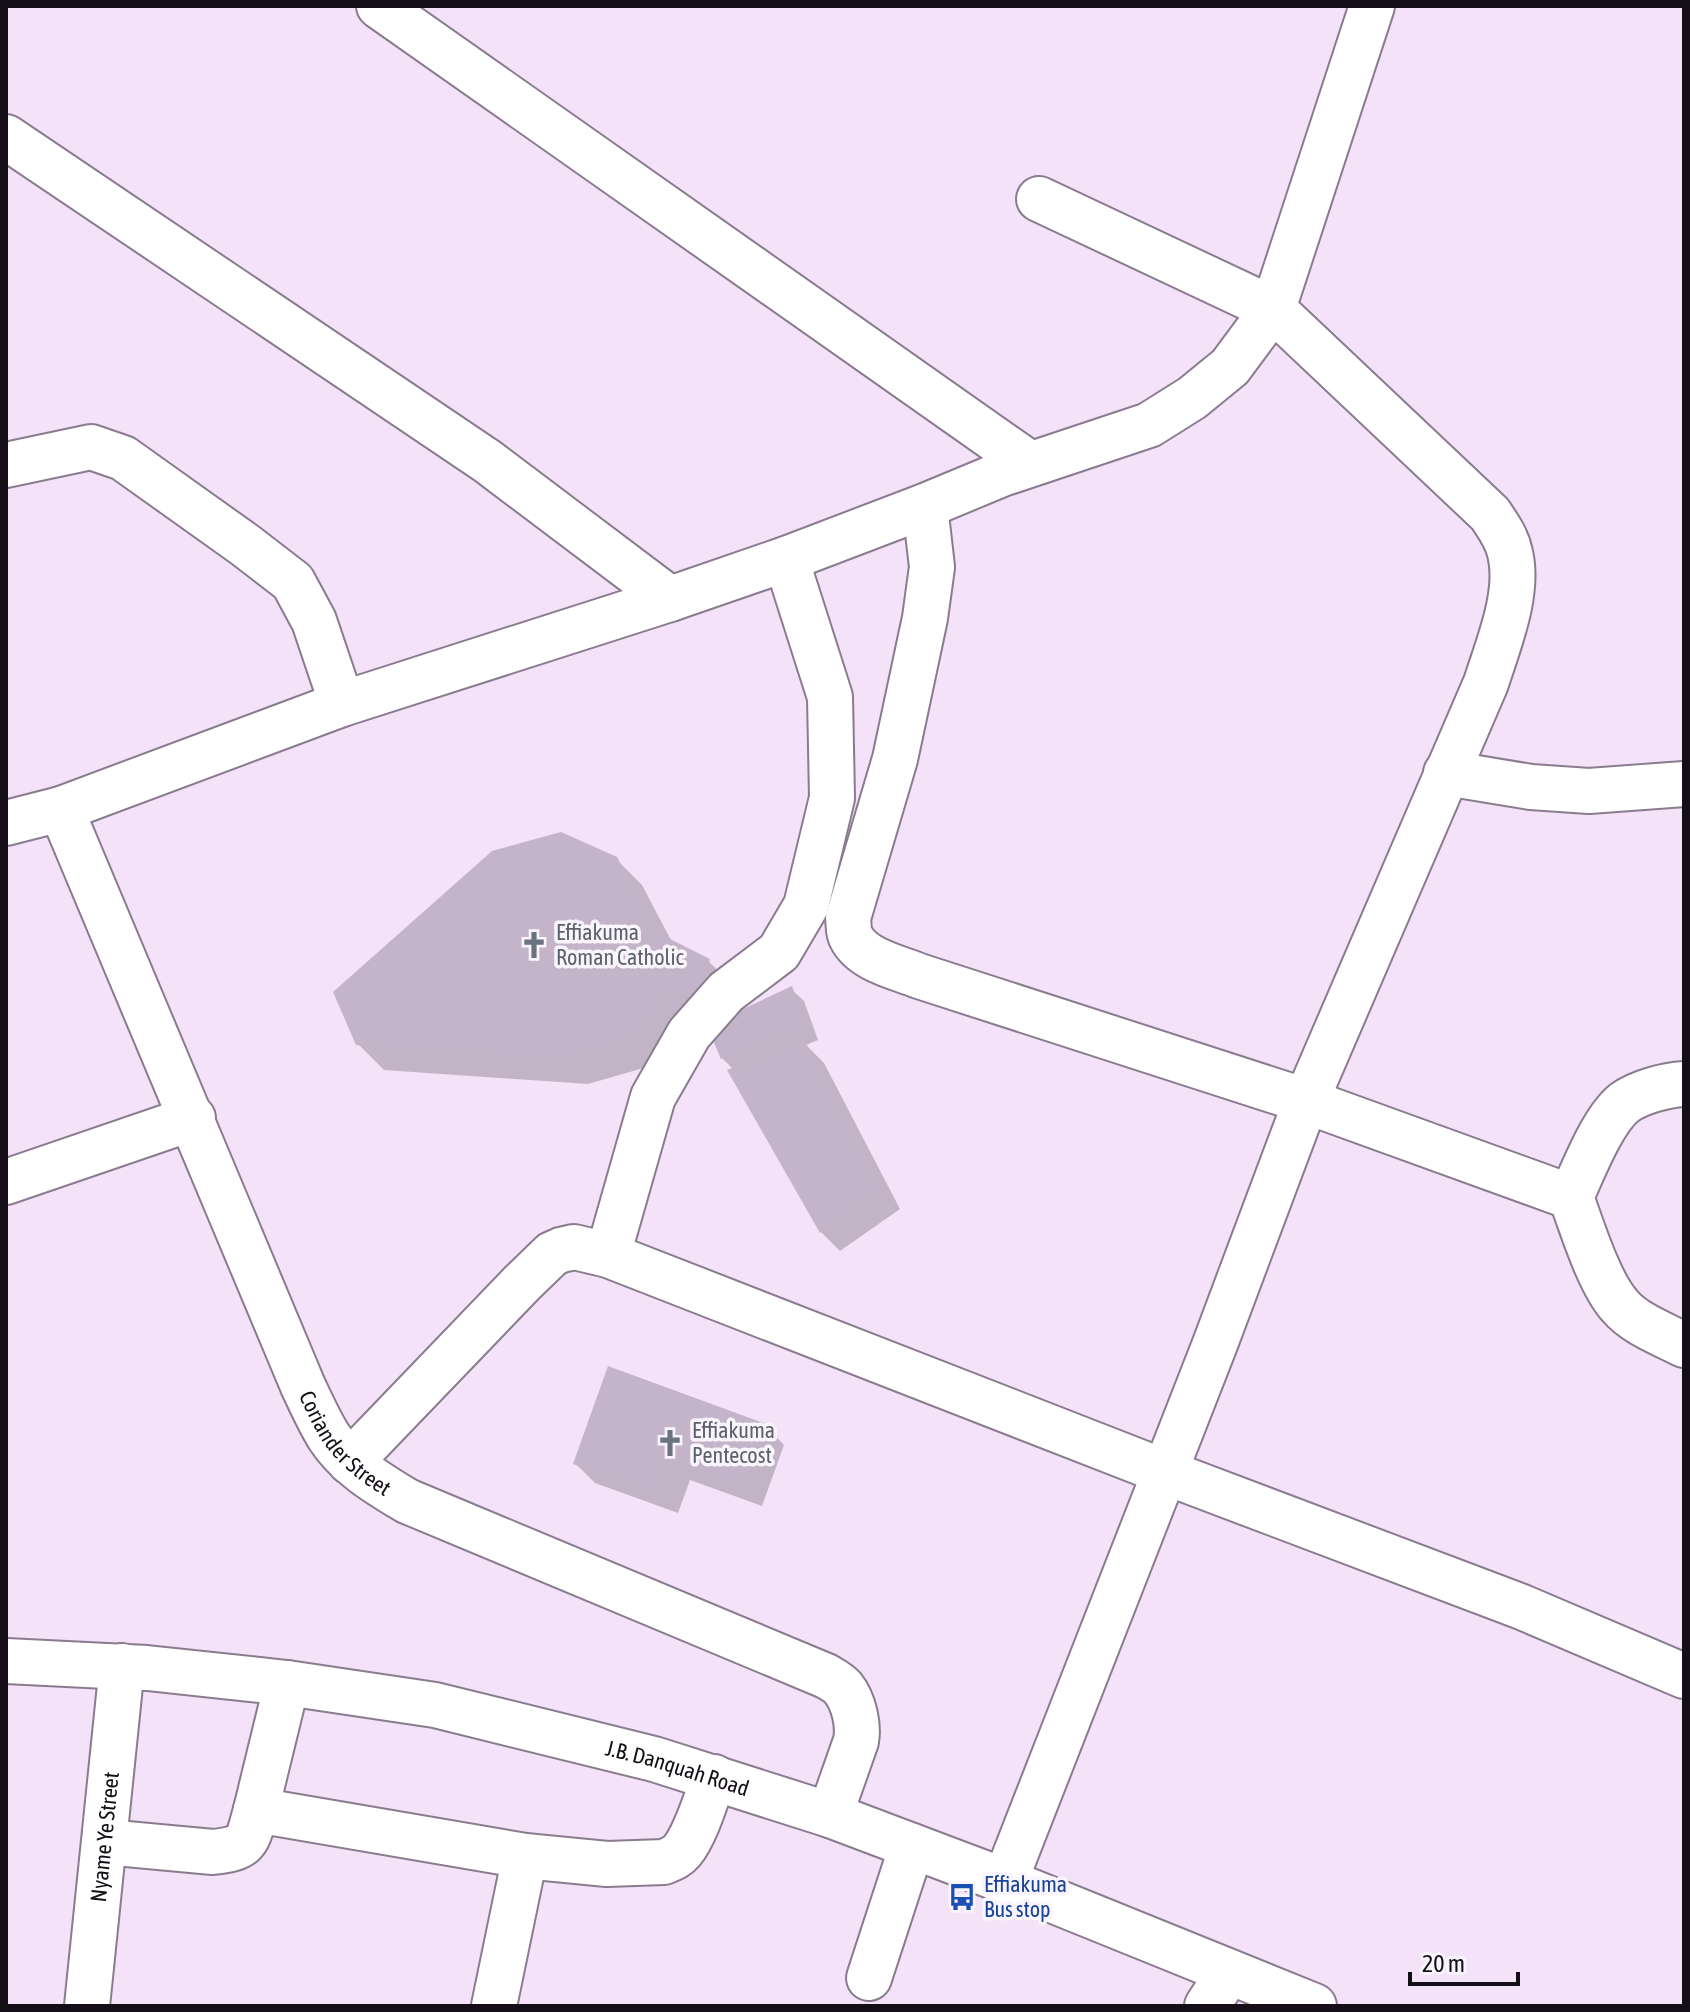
<svg xmlns="http://www.w3.org/2000/svg" width="1690" height="2012" font-family="'Asap Condensed',sans-serif">
	<style>
		.shadow { fill: #0003 }
		.building { fill: #c4b4c9 }
		.lines { fill: none; stroke-linecap: round; stroke-linejoin: round }
		.minor-casing { stroke: #8a7b8e; stroke-width: 48 }
		.highway-casing { stroke: #8a7b8e; stroke-width: 48 }
		.minor { stroke: #fff; stroke-width: 44 }
		.highway { stroke: #fff; stroke-width: 44 }
		.labels { text-anchor: middle; dominant-baseline: central; stroke-width: 7; stroke-linejoin: round; paint-order: stroke }
		.worship-label { font-size: 22px; fill: #5b616d; stroke: #faf4fc; text-anchor: start }
		.street-label { font-size: 22px; fill: #140e16; stroke: #faf4fc }
		.transit-label { font-size: 22px; fill: #164399; stroke: #faf4fc; text-anchor: start }
	</style>
	<rect width="100%" height="100%" fill="#f3e2f8"/>
	<g class="shadow">
		<polygon points="616,859 642,885 672,942 708,961 734,986 725,1020 791,989 804,1001 818,1040 806,1045 824,1063 900,1209 840,1251 821,1232 734,1070 722,1058 709,1027 668,1061 588,1084 384,1070 358,1044"/>
		<polygon points="765,1425 784,1445 762,1506 690,1480 678,1513 595,1483 576,1464"/>
	</g>
	<g class="building">
		<polygon points="561,832 617,857 656,932 710,959 700,995 668,991 643,1036 562,1060 356,1045 333,992 492,851"/>
		<polygon points="792,986 807,1028 721,1059 707,1026"/>
		<polygon points="805,1041 882,1189 820,1233 727,1070"/>
		<polygon points="608,1366 766,1424 743,1488 671,1462 659,1495 573,1464"/>
	</g>
	<g class="lines">
		<g class="minor-casing">
			<g id="minor">
				<polyline points="379,6 1030,464"/>
				<polyline points="6,137 487,461 670,599"/>
				<polyline points="6,465 91,447 123,458 245,545 293,582 314,621 342,704"/>
				<path d="M925,506L932,567L925,618L895,759L848,918C849,925 848,932 851,937C862,960 897,967 919,976L1306,1101L1571,1197"/>
				<polyline points="1446,773 1531,787 1589,791 1684,784"/>
				<path id="s1" d="M61,809L303,1386C311,1403 319,1421 329,1437C348,1466 379,1484 407,1501L826,1676C831,1679 839,1683 843,1688C854,1702 859,1725 856,1741L830,1815"/>
				<polyline points="6,823 61,809 342,704 670,599 786,559 925,506 1002,474 1149,425 1192,398 1230,367 1273,309 1372,6"/>
				<path d="M1684,1084C1666,1085 1639,1092 1624,1103C1602,1121 1583,1171 1571,1197C1582,1227 1599,1283 1620,1306C1635,1324 1663,1334 1684,1345"/>
				<polyline points="6,1182 193,1118"/>
				<polyline points="608,1255 653,1097 689,1034 726,992 779,952 806,906 832,798 830,697 786,559"/>
				<polyline points="350,1462 522,1283 552,1254 561,1250 574,1247 608,1255 1165,1472 1522,1607 1684,1676"/>
				<polyline points="256,1810 287,1683"/>
				<path d="M105,1842L213,1852C249,1848 247,1842 256,1810L525,1856L607,1864L664,1862C671,1859 677,1857 682,1851C696,1834 706,1799 714,1777"/>
				<path d="M1005,1881L1215,1344L1306,1101L1486,683C1498,645 1520,593 1510,553C1507,538 1498,526 1490,514L1273,309L1039,199"/>
				<polyline points="869,1978 912,1846"/>
				<path id="s2" d="M87,2006L122,1666"/>
				<polyline points="494,2006 525,1856"/>
				<polyline points="1207,2006 1229,1972"/>
			</g>
		</g>
		<g class="highway-casing">
			<g id="highway">
				<path id="s3" d="M6,1661L147,1668L287,1683L435,1705L654,1759L830,1815L1005,1881L1314,2006"/>
			</g>
		</g>
		<use href="#minor" class="minor"/>
		<use href="#highway" class="highway"/>
	</g>
	<defs>
		<g id="church-bare" transform="scale(2.16)"><path d="M-1.2-6h2.4v3.5h3.3v2.4h-3.3V6h-2.4V-.1h-3.3v-2.4h3.3Z" fill="#6b7280" stroke="#faf4fc" stroke-width="2.5" paint-order="stroke"/></g>
		<g id="bus-bare" transform="scale(2.16)"><path d="M-5-6H5V4H4V6H2V4H-2V6H-4V4H-5ZM-3.5-4V0h7V-4ZM-3.5 1.2v1.5H-2V1.2ZM2 1.2v1.5H3.5V1.2Z" fill="#1a4fb4" stroke="#faf4fc" stroke-width="2.5" paint-order="stroke"/></g>
	</defs>
	<g fill-rule="evenodd">
		<use href="#church-bare" x="534" y="945"/>
		<use href="#church-bare" x="670" y="1443"/>
		<use href="#bus-bare" x="962" y="1897"/>
	</g>
	<g class="labels">
		<g class="worship-label">
			<text x="556" y="932">Effiakuma<tspan x="556" dy="25">Roman Catholic</tspan></text>
			<text x="692" y="1430">Effiakuma<tspan x="692" dy="25">Pentecost</tspan></text>
		</g>
		<g class="street-label">
			<text stroke="none"><textPath href="#s1" startOffset="698">Coriander Street</textPath></text>
			<text stroke="none"><textPath href="#s3" startOffset="682">J.B. Danquah Road</textPath></text>
			<text stroke="none"><textPath href="#s2" startOffset="170">Nyame Ye Street</textPath></text>
		</g>
		<g class="transit-label">
			<text x="984" y="1884">Effiakuma<tspan x="984" dy="25">Bus stop</tspan></text>
		</g>
	</g>
	<rect width="1690" height="2012" fill="none" stroke="#140e16" stroke-width="16"/>
	<path d="M1410 1972v12h108v-12" fill="none" stroke="#140e16" stroke-width="4"/>
	<text x="1422" y="1972" font-size="24" fill="#140e16" stroke="#faf4fc" stroke-width="6" paint-order="stroke">20 m</text>
</svg>
